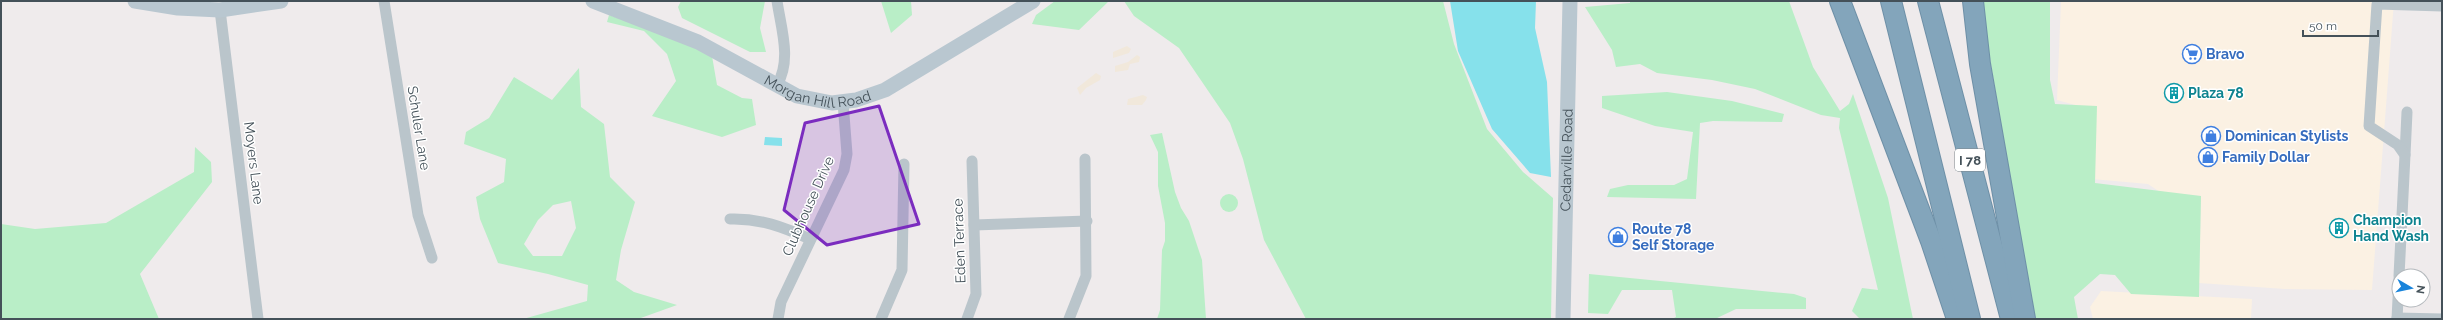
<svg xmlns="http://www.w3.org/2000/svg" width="2443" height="320" font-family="Raleway,sans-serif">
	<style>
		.commercial { fill: #fbf1e3 }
		.green { fill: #b9eec7; fill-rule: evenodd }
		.sand { fill: #f1e8db }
		.water { fill: #86e1eb }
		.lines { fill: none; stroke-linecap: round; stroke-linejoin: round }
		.highway-casing { stroke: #6e90a7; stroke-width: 22 }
		.street { stroke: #bac5cb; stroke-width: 11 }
		.secondary { stroke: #b9c7d0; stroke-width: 15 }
		.highway { stroke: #83a5bb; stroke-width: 20 }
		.marked { fill: #7b2cbf; fill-opacity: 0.2; stroke: #7b2cbf; stroke-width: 3; stroke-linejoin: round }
		.labels { text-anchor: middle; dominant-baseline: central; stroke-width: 3; stroke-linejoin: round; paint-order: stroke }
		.shield { fill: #fff; stroke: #7c858b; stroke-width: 1 }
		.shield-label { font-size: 13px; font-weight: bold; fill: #445159 }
		.shop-label { font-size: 14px; font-weight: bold; fill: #366cbe; stroke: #fff; text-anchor: start }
		.street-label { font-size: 14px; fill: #445159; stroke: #fff }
		.culture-label { font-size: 14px; font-weight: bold; fill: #0d838f; stroke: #fff; text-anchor: start }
	</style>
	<rect width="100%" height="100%" fill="#efebec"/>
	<g class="commercial">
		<polygon points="2061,1 2394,1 2372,290 2285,289 2199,283 2201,196 2160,192 2148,184 2081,178 2086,108 2057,100"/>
		<polygon points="2101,291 2252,299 2251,319 2093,319 2090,307"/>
	</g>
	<g class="green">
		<polygon points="681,1 765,1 760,28 766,52 750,52 682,18 678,7"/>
		<polygon points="881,1 911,1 912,15 891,33"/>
		<polygon points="1055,1 1109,1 1079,30 1032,24 1036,15"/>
		<polygon points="1124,1 1443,1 1454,44 1487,129 1523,172 1553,198 1551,319 1306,319 1264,240 1243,159 1230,123 1179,48 1134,16"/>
		<polygon points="1630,1 1789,1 1813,67 1840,111 1849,104 1853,94 1888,198 1913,319 1860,319 1852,311 1862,288 1878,290 1839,128 1840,118 1821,115 1755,89 1712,80 1657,73 1640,64 1616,67 1612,50 1585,7 1630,3"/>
		<polygon points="1983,1 2050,1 2050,80 2055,104 2097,106 2095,183 2201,196 2199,297 2131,294 2115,275 2100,274 2074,297 2078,319 2034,319 1986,35"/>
		<polygon points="609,15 686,42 712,56 717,85 742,98 752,99 756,125 722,137 652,116 676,81 667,54 644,31 607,22"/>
		<path d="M579,68L581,107L604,124L610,177L635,202L621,250L616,280L634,292L677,305L638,319H523L587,301L588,285L548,274L498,263L480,219L476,197L504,182L506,159L464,144L466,132L489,118L514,77L552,100ZM571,201L576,228L562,256H533L524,244L538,220L553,205Z"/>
		<polygon points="1667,92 1732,101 1784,114 1782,122 1713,121 1700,123 1696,199 1607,197 1610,189 1628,185 1674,185 1687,179 1693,132 1655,126 1602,108 1602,96"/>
		<polygon points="1162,133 1175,192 1181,208 1189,221 1202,260 1206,319 1157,319 1160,310 1162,250 1165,241 1165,223 1158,186 1158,152 1150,135"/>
		<polygon points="195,147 211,162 212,182 140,274 159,319 1,319 1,224 35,229 106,223 194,172"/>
		<circle cx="1229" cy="203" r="9"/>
		<polygon points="1589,274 1794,294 1806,298 1806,309 1736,309 1715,319 1672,319 1676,317 1672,290 1622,290 1608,314 1588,313"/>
	</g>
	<g class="sand">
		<polygon points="1127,46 1131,49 1129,53 1113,58 1113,52"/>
		<polygon points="1137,55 1140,57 1139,62 1130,64 1128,70 1115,72 1115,66 1128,62"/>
		<polygon points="1096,73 1101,76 1100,80 1086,88 1080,95 1077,88"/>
		<polygon points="1143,95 1147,97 1146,100 1142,105 1127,105 1128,99"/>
	</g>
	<g class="water">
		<polygon points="1450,1 1536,1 1535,28 1547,82 1551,177 1530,173 1492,129 1458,51"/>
		<polygon points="765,137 782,138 782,146 764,145"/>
	</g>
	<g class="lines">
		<g class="highway-casing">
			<g id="highway">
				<polyline points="1840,1 1931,241 1957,319"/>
				<polyline points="1891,1 1970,319"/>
				<polyline points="1928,1 2011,319"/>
				<polyline points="1973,1 1980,64 2025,319"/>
			</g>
		</g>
		<g class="street">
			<polyline points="384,1 418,215 432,258"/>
			<polyline points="220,10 258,319"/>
			<path d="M777,85C792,60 781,28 777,1"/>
			<polyline points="2405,155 2407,112"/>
			<path d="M730,219C760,218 783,227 810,239"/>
			<polyline points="974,225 1087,221"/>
			<polyline points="2399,276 2405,155 2398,145 2369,126 2377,4 2442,6"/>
			<polyline points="2397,318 2442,319"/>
			<polyline points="778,319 781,302 844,170 847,154 843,102"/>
			<polyline points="881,319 902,270 904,164"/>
			<polyline points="967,319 976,294 972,161"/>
			<polyline points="1069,319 1086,276 1085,159"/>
			<polyline points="2397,319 2399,279"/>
		</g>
		<g class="secondary">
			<polyline points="135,1 178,8 220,10 281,1"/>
			<path id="s1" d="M593,1L698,42L797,96L832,103L856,100L885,90L1033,1"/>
			<path id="s2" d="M1563,319L1570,1"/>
		</g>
		<use href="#highway" class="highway"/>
	</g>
	<path class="marked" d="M879,106L919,224L827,245L784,210L805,123Z"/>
	<defs>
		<g id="supermarket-ring" transform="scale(1)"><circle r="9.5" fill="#fff" stroke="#3f7fe0" stroke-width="1.5"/><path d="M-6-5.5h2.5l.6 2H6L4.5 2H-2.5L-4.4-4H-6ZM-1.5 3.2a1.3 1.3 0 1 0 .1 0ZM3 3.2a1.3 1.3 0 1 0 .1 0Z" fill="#3f7fe0"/></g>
		<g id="building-ring" transform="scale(1)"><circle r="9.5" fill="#fff" stroke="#0f9aa8" stroke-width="1.5"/><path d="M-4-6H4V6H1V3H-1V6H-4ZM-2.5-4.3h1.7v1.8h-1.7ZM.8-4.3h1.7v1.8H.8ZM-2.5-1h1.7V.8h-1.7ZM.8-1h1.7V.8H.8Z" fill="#0f9aa8"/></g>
		<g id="shop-ring" transform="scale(1)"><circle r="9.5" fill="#fff" stroke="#3f7fe0" stroke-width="1.5"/><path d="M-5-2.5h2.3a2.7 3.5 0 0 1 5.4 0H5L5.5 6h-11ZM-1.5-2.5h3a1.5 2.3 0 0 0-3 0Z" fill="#3f7fe0"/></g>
	</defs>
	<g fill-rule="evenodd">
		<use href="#supermarket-ring" x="2192" y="54"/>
		<use href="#building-ring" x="2174" y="93"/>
		<use href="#shop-ring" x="2211" y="136"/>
		<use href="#shop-ring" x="2208" y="157"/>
		<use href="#building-ring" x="2339" y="228"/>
		<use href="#shop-ring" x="1618" y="237"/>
	</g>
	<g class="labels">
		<rect class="shield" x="1955" y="149" width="30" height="22" rx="3"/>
		<g class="shield-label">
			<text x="1970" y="160">I 78</text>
		</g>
		<g class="shop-label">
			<text x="2206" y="54">Bravo</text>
			<text x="2225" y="136">Dominican Stylists</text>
			<text x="2222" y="157">Family Dollar</text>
			<text x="1632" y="229">Route 78<tspan x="1632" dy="16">Self Storage</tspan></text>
		</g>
		<g class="street-label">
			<text stroke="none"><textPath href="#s1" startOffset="245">Morgan Hill Road</textPath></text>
			<text transform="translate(419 128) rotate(81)">Schuler Lane</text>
			<text stroke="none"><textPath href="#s2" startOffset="159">Cedarville Road</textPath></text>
			<text transform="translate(254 163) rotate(83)">Moyers Lane</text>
			<text transform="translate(808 206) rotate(-66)">Clubhouse Drive</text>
			<text transform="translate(959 241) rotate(-92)">Eden Terrace</text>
		</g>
		<g class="culture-label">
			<text x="2188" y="93">Plaza 78</text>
			<text x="2353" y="220">Champion<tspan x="2353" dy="16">Hand Wash</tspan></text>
		</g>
	</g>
	<rect width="2443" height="320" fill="none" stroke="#445159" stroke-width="4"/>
	<g transform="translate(2411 288) rotate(99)"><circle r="19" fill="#ffffff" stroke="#b4b9bd"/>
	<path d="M0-3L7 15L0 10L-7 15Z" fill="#1984db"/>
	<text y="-6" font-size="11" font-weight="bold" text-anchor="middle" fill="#445159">N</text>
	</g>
	<path d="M2303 30v6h75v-6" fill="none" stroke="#445159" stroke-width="2"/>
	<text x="2309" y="30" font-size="12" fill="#445159" stroke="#ffffff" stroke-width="3" paint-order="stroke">50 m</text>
</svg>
